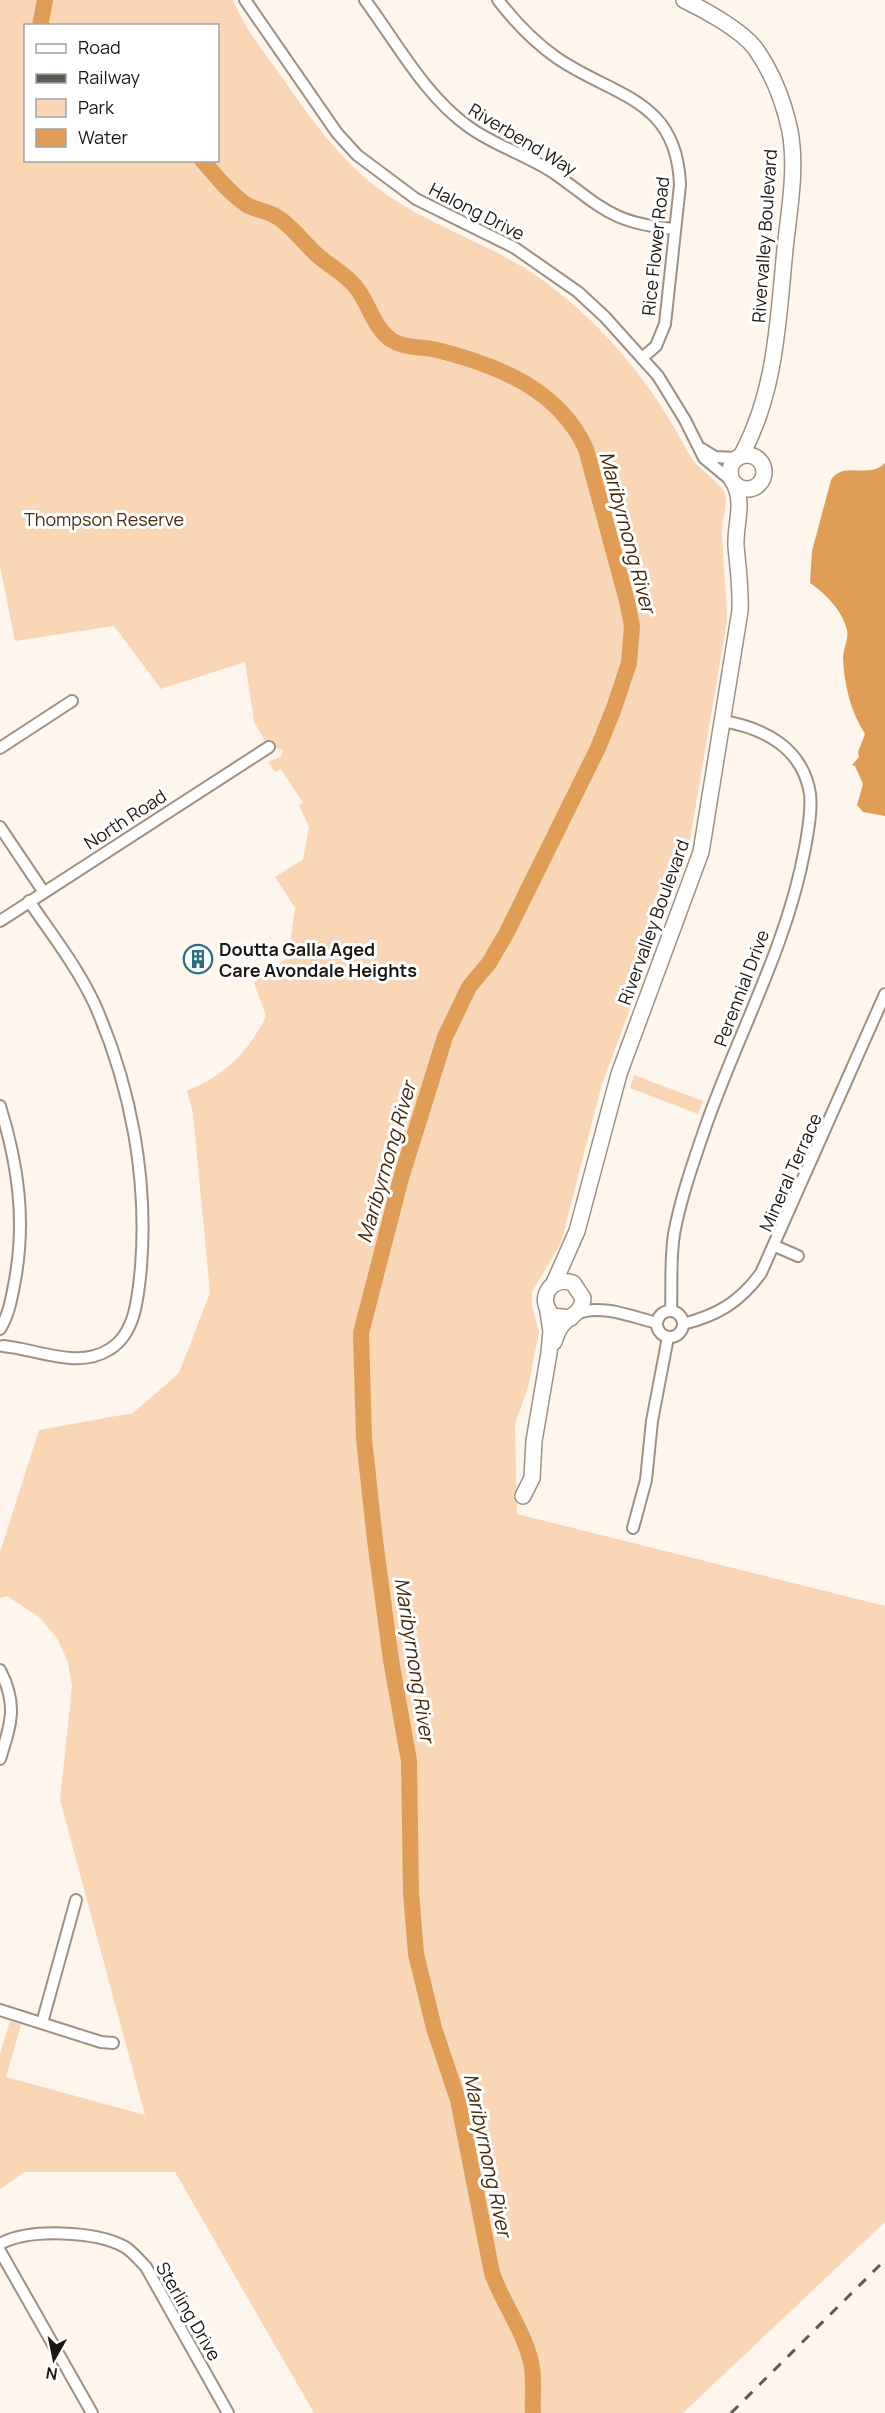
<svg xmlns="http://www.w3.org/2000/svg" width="885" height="2413" font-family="Manrope,sans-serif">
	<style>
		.green { fill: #f8d6b6; fill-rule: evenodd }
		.water { fill: #e09d57 }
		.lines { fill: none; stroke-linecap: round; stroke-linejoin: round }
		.river { stroke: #e09d57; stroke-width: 16 }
		.street-casing { stroke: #9e9184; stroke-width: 14 }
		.secondary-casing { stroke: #9e9184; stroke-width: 18 }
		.street { stroke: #fff; stroke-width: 10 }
		.secondary { stroke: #fff; stroke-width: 15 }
		.rail { stroke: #5e5852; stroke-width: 3; stroke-dasharray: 10 10; stroke-linecap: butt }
		.labels { text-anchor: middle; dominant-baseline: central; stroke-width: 6; stroke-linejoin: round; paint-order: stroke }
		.street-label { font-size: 18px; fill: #1c1712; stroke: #fff }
		.park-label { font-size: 18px; fill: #482c0e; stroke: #fff }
		.poi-label { font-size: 18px; font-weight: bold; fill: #1c1712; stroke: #fff; text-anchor: start }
		.water-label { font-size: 20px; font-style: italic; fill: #432809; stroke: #fff }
	</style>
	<rect width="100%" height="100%" fill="#fef5ed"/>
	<g class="green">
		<path d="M0,0H233C244,27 262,50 279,73C313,122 346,170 398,202C444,231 496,247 541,279C605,325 653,385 689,454C697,469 723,484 725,494C728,505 722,519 722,530C722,560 727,590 727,621L687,857L674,894L654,923L647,939L641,979L602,1084L561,1243L532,1292V1305L539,1332L528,1387L515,1424L517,1514L885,1606V2222L683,2413H314L175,2172H25L0,2189V2054L10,2021L21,2025L6,2077L145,2115L60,1800L72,1686L68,1662L57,1638L39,1617L7,1596L0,1598V1552L39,1430L133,1413L179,1373L210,1293L193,1113L187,1091C224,1076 249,1052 266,1016L254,983L288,957L295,908L275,877L303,859L309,827L299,805L303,803L281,769L275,772L268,762L282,756L281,754L284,751L275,747L271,741H265L254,722L245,662L161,689L114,626L15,641L0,566ZM26,26H218V160H26Z"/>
		<polygon points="634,1075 703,1101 698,1114 630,1088"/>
	</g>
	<path class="water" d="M885,463V816L863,812L857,805L863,784L855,766L852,765L859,757L858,752L865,734C851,712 844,685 843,658C843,649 849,639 847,630C842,610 826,594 810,583L812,551L831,480C844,460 867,480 885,463Z"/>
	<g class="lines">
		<g class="river">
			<polyline points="40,26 45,0"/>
			<path d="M202,160C215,175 231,195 247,205C256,210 268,211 277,217C291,225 304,243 316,254C329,266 343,272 355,286C369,302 373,329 393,341C407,349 422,346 437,350C497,365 559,389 586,449L627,601L632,626L629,663L614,708L598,748L506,934L489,963L469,987L445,1037L401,1178L361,1333L364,1439L375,1540L391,1660L409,1761L411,1892L416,1954L434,2028L458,2100L492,2273C503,2304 523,2329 531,2362C535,2379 532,2396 533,2413"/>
		</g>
		<g class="street-casing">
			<g id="street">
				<polyline points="245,0 337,133 357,155 416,199 515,248 578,292 605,317 658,376 685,420 704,458 733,482"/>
				<path d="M365,0C397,43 425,96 469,127C495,146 527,155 554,173C603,208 611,223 675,229"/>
				<path d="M498,0C515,22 534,42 557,58C614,97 677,98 680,185L665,324L656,346L642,358"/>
				<polyline points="702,449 715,457 737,458"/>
				<polyline points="0,748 72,701"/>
				<polyline points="0,827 43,891"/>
				<polyline points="0,921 269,747"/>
				<path d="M0,1106C18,1164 26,1220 15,1280C12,1296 9,1315 0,1329"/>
				<polyline points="775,1246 798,1256"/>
				<circle cx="670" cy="1324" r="13"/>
				<path d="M671,1311C672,1285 670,1260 674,1234C680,1201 692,1166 703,1134C735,1039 787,948 805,848C808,831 812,811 810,794C803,748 764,728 723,721"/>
				<path d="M576,1314C600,1303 633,1317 657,1323"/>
				<path d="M683,1324C718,1315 740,1302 761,1273L885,994"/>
				<path d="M3,1346C37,1349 78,1370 110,1349C136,1333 138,1296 141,1267C148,1178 131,1087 95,1005C78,968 52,935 29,901"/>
				<polyline points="633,1528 646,1480 652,1421 668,1337"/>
				<path d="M0,1670C18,1705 11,1724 0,1759"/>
				<polyline points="0,2010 101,2042 113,2043"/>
				<polyline points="42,2023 76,1900"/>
				<path d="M0,2244C29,2228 96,2231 125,2247C133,2252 139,2260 146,2267L228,2413"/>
				<polyline points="0,2251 92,2413"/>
			</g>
		</g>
		<g class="secondary-casing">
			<g id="secondary">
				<path d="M684,0C705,10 741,30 755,48C772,72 784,103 790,131C797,169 789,211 785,249C778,321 776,392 741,456"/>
				<circle cx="747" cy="472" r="17"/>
				<path d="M554,1283L577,1231L619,1074L701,852L740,611C741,589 738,568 736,546C735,525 744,505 735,485"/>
				<path d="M554,1342C556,1336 558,1329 563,1324C571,1314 582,1314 583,1298L573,1283C550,1275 536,1300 553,1316L571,1318"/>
				<polyline points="523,1496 532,1478 534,1441 549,1353 551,1331 548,1312"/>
			</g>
		</g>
		<use href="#street" class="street"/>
		<use href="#secondary" class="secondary"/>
		<polyline class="rail" points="731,2413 885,2260"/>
	</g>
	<defs>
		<g id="building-ring" transform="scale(1.5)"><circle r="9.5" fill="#fff" stroke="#2b6f7f" stroke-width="1.5"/><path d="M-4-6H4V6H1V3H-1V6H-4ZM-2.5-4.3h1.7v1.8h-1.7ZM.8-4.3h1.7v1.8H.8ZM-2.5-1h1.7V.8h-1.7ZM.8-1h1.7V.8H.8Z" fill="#2b6f7f"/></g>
	</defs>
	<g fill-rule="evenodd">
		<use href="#building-ring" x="198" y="959"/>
	</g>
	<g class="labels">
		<g class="street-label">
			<text transform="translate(523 139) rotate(31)">Riverbend Way</text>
			<text transform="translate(477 211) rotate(27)">Halong Drive</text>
			<text transform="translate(764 236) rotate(-86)">Rivervalley Boulevard</text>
			<text transform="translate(655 246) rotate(-84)">Rice Flower Road</text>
			<text transform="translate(125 819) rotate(-33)">North Road</text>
			<text transform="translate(653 922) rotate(-70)">Rivervalley Boulevard</text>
			<text transform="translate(741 988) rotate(-69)">Perennial Drive</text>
			<text transform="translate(790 1172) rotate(-66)">Mineral Terrace</text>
			<text transform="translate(189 2311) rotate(60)">Sterling Drive</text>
		</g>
		<g class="park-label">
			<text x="104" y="519">Thompson Reserve</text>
		</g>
		<g class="poi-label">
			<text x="219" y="949">Doutta Galla Aged<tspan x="219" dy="21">Care Avondale Heights</tspan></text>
		</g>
		<g class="water-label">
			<text transform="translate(628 532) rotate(75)">Maribyrnong River</text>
			<text transform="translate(386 1162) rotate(-74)">Maribyrnong River</text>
			<text transform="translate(415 1660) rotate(81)">Maribyrnong River</text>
			<text transform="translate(488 2155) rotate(78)">Maribyrnong River</text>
		</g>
	</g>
	<rect x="24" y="24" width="195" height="138" fill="#ffffff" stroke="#a4a2a0" stroke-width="1.5"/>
	<rect x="36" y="44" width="30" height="9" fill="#ffffff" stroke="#a4a2a0" stroke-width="1.5"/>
	<text x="78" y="54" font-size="18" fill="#1c1712">Road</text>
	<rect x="36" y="74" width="30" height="9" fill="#5e5852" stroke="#a4a2a0" stroke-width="1.5"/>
	<text x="78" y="84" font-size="18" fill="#1c1712">Railway</text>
	<rect x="36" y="99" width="30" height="18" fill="#f8d6b6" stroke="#a4a2a0" stroke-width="1.5"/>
	<text x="78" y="114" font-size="18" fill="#1c1712">Park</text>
	<rect x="36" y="129" width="30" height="18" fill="#e09d57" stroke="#a4a2a0" stroke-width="1.5"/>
	<text x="78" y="144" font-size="18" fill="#1c1712">Water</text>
	<g transform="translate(54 2359) rotate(189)" stroke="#ffffff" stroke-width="4.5" paint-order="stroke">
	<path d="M0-4.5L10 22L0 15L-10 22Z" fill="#1c1712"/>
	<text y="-9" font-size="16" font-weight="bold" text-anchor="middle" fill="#1c1712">N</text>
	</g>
</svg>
